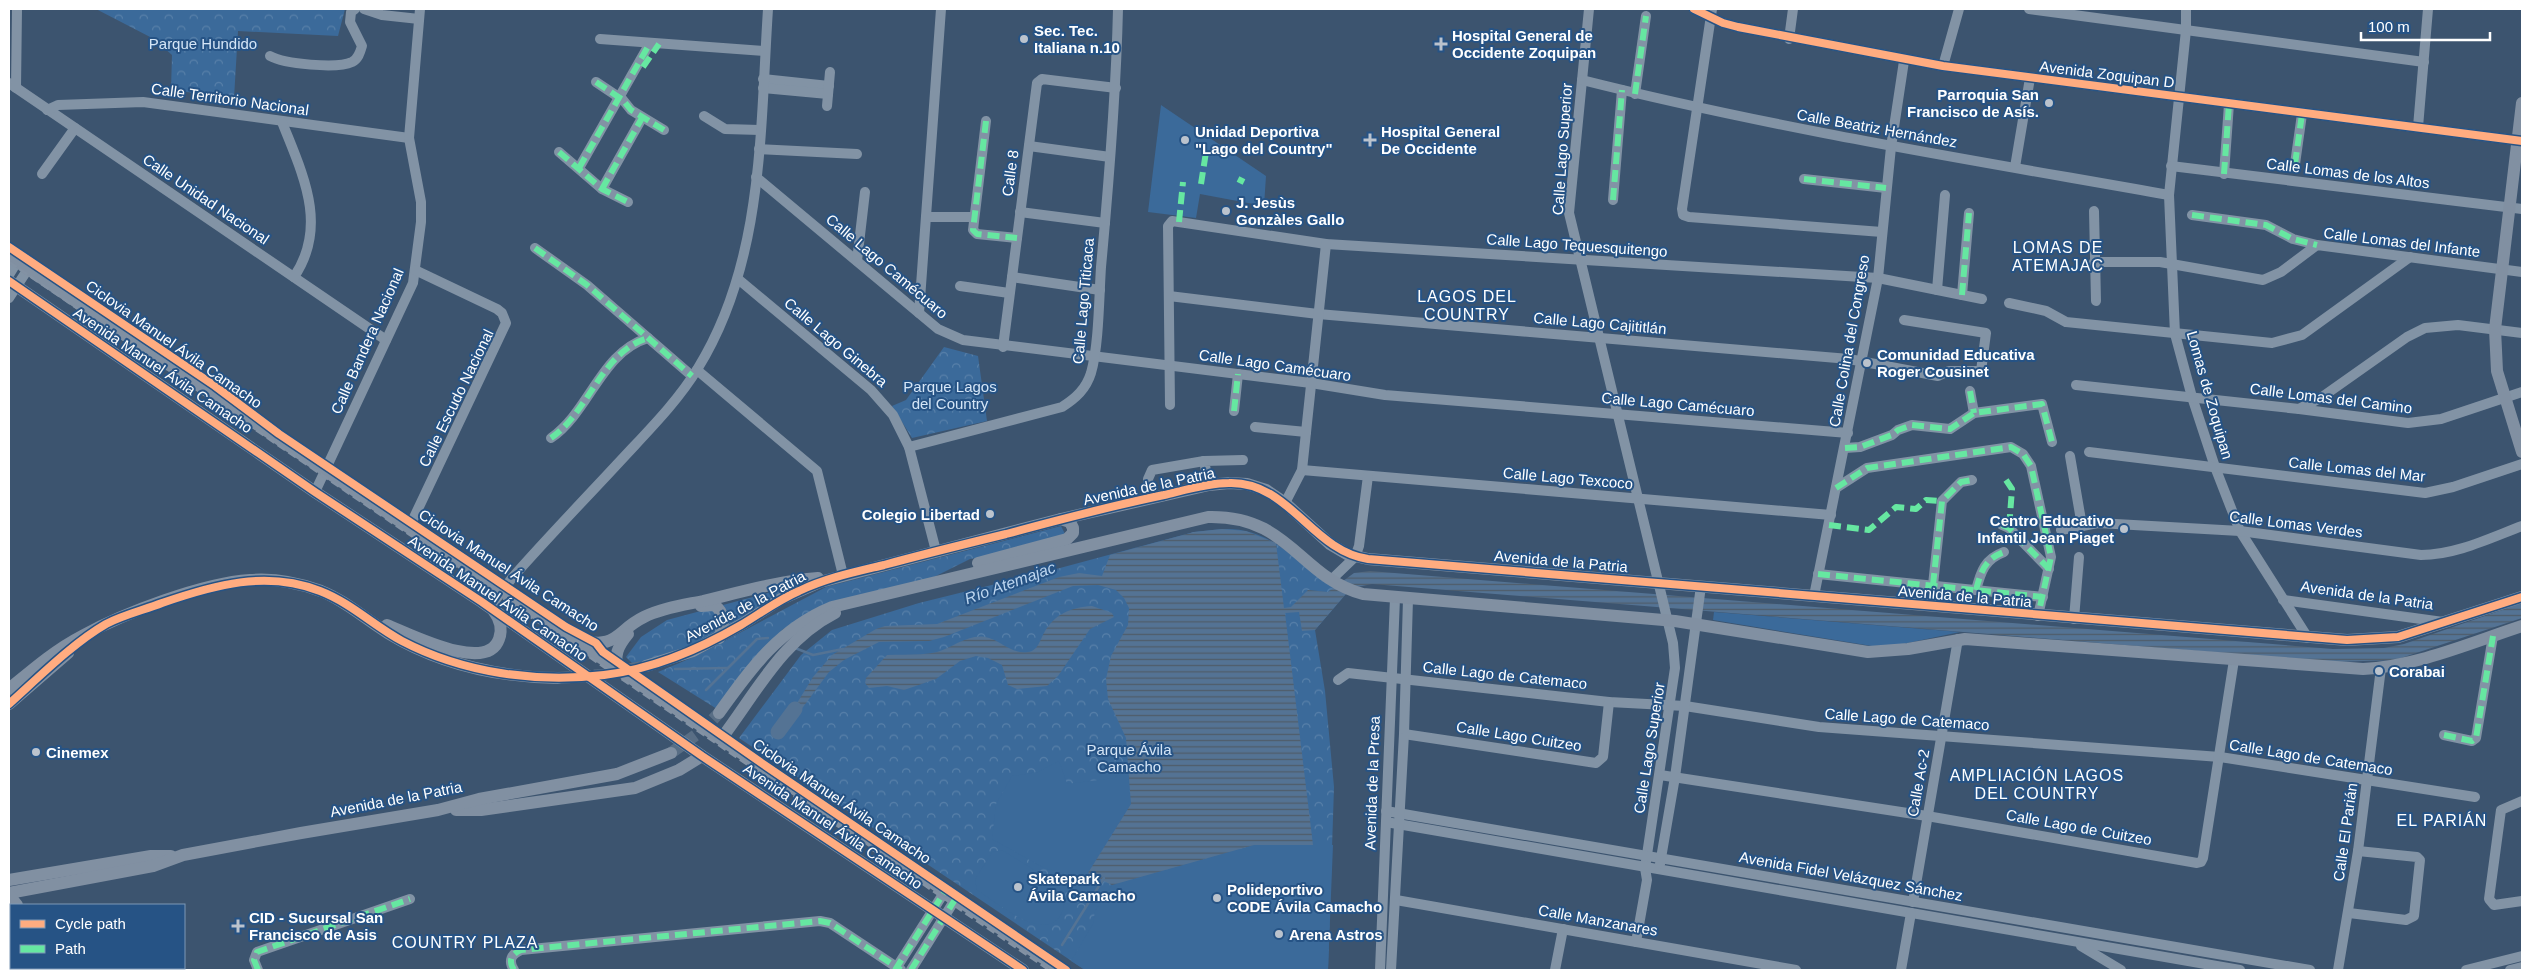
<svg xmlns="http://www.w3.org/2000/svg" width="2531" height="979" font-family="Arial,sans-serif">
	<style>
		.forest { fill: url(#forest-crowns) }
		.garden { fill: #3b6a9a }
		.water { fill: url(#water-rules) }
		.lines { fill: none; stroke-linecap: round; stroke-linejoin: round }
		.stream { stroke: #547394; stroke-width: 2.5 }
		.river { stroke: #547394; stroke-width: 15 }
		.major-tunnel { stroke: #596e85; stroke-width: 12; stroke-dasharray: 12 6; stroke-linecap: butt }
		.minor { stroke: #8293a5; stroke-width: 10 }
		.major { stroke: #8190a2; stroke-width: 12 }
		.rail { stroke: #8392a4; stroke-width: 2.5; stroke-dasharray: 9 4; stroke-linecap: butt }
		.quiet { stroke: #66e7a1; stroke-width: 6; stroke-dasharray: 12 6; stroke-linecap: butt }
		.cycleway-casing { stroke: #265385; stroke-width: 11 }
		.cycleway { stroke: #ffac80; stroke-width: 8 }
		.poi-dot { fill: #bbc3cd; stroke: #265385; stroke-width: 2 }
		.labels { text-anchor: middle; dominant-baseline: central; stroke-width: 4; stroke-linejoin: round; paint-order: stroke }
		.poi-label { font-size: 15px; font-weight: bold; fill: #fff; stroke: #265385; text-anchor: start }
		.park-label { font-size: 15px; fill: #d4e5f6; stroke: #265385 }
		.street-label { font-size: 15px; fill: #fff; stroke: #265385 }
		.neighbourhood-label { font-size: 16px; letter-spacing: 1px; fill: #fff; stroke: #265385 }
		.water-label { font-size: 16px; font-style: italic; fill: #bcd5ef; stroke: #265385 }
	</style>
	<defs>
		<pattern id="forest-crowns" width="20" height="18" patternUnits="userSpaceOnUse" patternTransform="scale(1.25)"><rect width="20" height="18" fill="#3b6a9a"/><path d="M2 6a3 3 0 1 1 6 0M12 15a3 3 0 1 1 6 0" fill="none" stroke="#5880a9"/></pattern>
		<pattern id="water-rules" width="6" height="5" patternUnits="userSpaceOnUse" patternTransform="scale(1.25)"><rect width="6" height="5" fill="#547394"/><path d="M0 2.5h6" fill="none" stroke="#4f5c69"/></pattern>
	</defs>
	<rect width="100%" height="100%" fill="#3c546f"/>
	<g class="forest">
		<polygon points="96,9 345,9 338,36 238,31 234,98 171,90 172,55 154,39"/>
		<polygon points="944,347 978,356 987,421 912,438 892,406 906,400"/>
		<polygon points="1061,526 1066,536 1032,550 970,559 930,579 783,629 717,709 658,672 696,656 826,587"/>
		<path d="M1222,529C1229,529 1237,529 1245,531C1284,539 1312,576 1345,595L1315,630L1325,691L1334,787L1328,970H1085L739,738L801,655L832,630L919,603L1060,568L1194,532Z"/>
		<path d="M809,582C754,612 697,651 634,665L626,657L641,637L667,620Z"/>
	</g>
	<g class="garden">
		<polygon points="1161,105 1266,176 1264,206 1200,194 1196,218 1148,212"/>
		<polygon points="1714,612 1960,632 1898,645 1872,646 1713,620"/>
		<polygon points="1059,761 1067,784 1115,778 1127,762 1131,804 1085,879 1044,868 992,839 996,804 1012,776 1038,772"/>
		<polygon points="1254,845 1333,845 1328,970 1085,970 1071,961 1093,924 1095,911 1112,885"/>
		<path d="M1002,850L1057,884C1063,892 1066,900 1063,910C1049,948 996,902 977,890L975,880L992,852Z"/>
	</g>
	<g class="water">
		<polygon points="1222,529 1246,531 1276,543 1284,608 1291,607 1308,590 1328,592 1354,573 1370,571 2333,649 2384,648 2404,644 2522,603 2522,618 2395,660 2333,662 1372,584 1357,587 1345,595 1315,630 1302,631 1299,612 1285,613 1313,845 1254,845 1112,885 1088,873 1131,804 1126,738 1108,699 1106,679 1111,656 1128,625 1129,608 1124,598 1116,590 1098,585 1073,586 944,637 929,641 879,642 844,660 829,672 789,726 783,726 813,677 832,655 876,629 885,626 937,624 1059,577 1079,573 1102,576 1110,555 1194,532"/>
		<path d="M1092,606L1112,613L1114,617L1090,629L1058,676L1047,686L1017,689L1008,685L1002,665L988,658L976,656L960,661L936,679L904,690L887,686L869,688L865,683L866,678L887,655C904,654 921,656 937,652C952,648 968,634 985,637C999,639 1012,655 1028,652C1038,651 1040,640 1044,633C1054,614 1072,607 1092,606Z"/>
	</g>
	<g class="lines">
		<g class="stream">
			<polyline points="795,648 813,655 843,649"/>
			<polyline points="675,669 728,668"/>
			<polyline points="706,690 757,639 768,638"/>
			<polyline points="1062,945 1104,878"/>
		</g>
		<polyline class="river" points="778,732 795,709"/>
		<g class="major-tunnel">
			<polyline points="558,678 603,675 646,666"/>
			<polyline points="671,753 703,730 719,713"/>
		</g>
		<g class="minor">
			<polyline points="364,9 382,15 419,19"/>
			<polyline points="1589,9 1569,213 1673,643 1675,668 1645,868 1647,880 1636,942"/>
			<polyline points="1694,9 1723,23 1738,27 1943,66 2522,141"/>
			<polyline points="1712,9 1682,209 1683,215 1689,217 1882,232"/>
			<polyline points="2029,9 2424,62"/>
			<polyline points="2186,9 2186,30 2169,195 2175,334 2192,397 2215,467 2240,531 2308,638"/>
			<polyline points="600,39 765,51"/>
			<polyline points="1789,39 1793,9"/>
			<path d="M270,56C284,64 337,69 352,62C358,59 360,53 362,46L350,22L351,12L355,9"/>
			<polyline points="1943,66 1959,9"/>
			<polyline points="763,79 829,86"/>
			<path d="M1582,80C1777,129 1972,160 2169,195"/>
			<polyline points="596,82 623,100 631,110 664,130"/>
			<polyline points="9,83 386,340"/>
			<polyline points="16,88 17,9"/>
			<polyline points="763,88 828,94"/>
			<polyline points="1635,94 1646,16"/>
			<polyline points="827,106 830,72"/>
			<polyline points="47,110 58,105 143,102 409,138"/>
			<polyline points="704,116 725,129 760,130"/>
			<polyline points="986,121 973,230 977,234 1017,238"/>
			<path d="M282,122C302,173 329,225 294,277"/>
			<polyline points="2418,127 2428,9"/>
			<polyline points="1029,146 1110,157"/>
			<polyline points="759,149 857,154"/>
			<polyline points="559,152 602,189 628,202"/>
			<polyline points="2295,164 2302,114"/>
			<polyline points="2171,166 2522,209"/>
			<polyline points="2015,167 2030,78"/>
			<polyline points="579,168 650,43"/>
			<polyline points="42,174 75,128"/>
			<polyline points="2224,174 2229,104"/>
			<polyline points="756,177 938,329 963,340 1311,383 1385,395 1848,433"/>
			<polyline points="1804,179 1886,188"/>
			<polyline points="602,189 642,118"/>
			<polyline points="1613,200 1622,90"/>
			<polyline points="2094,211 2096,301"/>
			<polyline points="1020,212 1105,223"/>
			<polyline points="2192,215 2266,225 2293,239 2317,245"/>
			<polyline points="926,217 974,217"/>
			<polyline points="535,248 587,285 692,376"/>
			<polyline points="857,261 865,192"/>
			<polyline points="2094,262 2160,262 2263,280 2281,272 2317,245 2522,272"/>
			<polyline points="9,275 17,262"/>
			<polyline points="1012,277 1100,290"/>
			<polyline points="738,279 871,390 893,415 909,447 936,551"/>
			<polyline points="960,286 1009,293"/>
			<polyline points="1937,290 1945,195"/>
			<polyline points="1962,295 1969,213"/>
			<polyline points="1169,296 1318,314 1849,359 1938,376 1949,371 1981,371 1986,333 1904,320"/>
			<polyline points="9,298 28,269"/>
			<polyline points="2009,303 2046,311 2066,322 2272,343 2302,335 2410,257"/>
			<polyline points="919,313 941,9"/>
			<polyline points="1003,347 1037,83 1042,79 1116,88"/>
			<polyline points="697,370 817,471 843,575"/>
			<polyline points="2076,385 2299,409 2408,423 2441,419 2522,392"/>
			<polyline points="1970,391 1974,413"/>
			<polyline points="1170,405 1168,226 1172,221 1326,244 1878,278 1982,299"/>
			<polyline points="2299,409 2322,397 2407,337 2425,328 2458,325 2522,333"/>
			<polyline points="1234,411 1238,374"/>
			<polyline points="1255,427 1306,432"/>
			<path d="M551,438C590,411 601,352 648,338"/>
			<path d="M909,447L1062,407C1076,398 1086,389 1091,373C1099,345 1099,297 1101,267C1109,181 1116,95 1118,9"/>
			<polyline points="1845,448 1860,447 1892,435 1898,430 1912,425 1950,429 1974,413 2042,404 2052,442"/>
			<polyline points="2089,452 2425,493 2453,487 2522,464"/>
			<polyline points="2070,456 2082,526"/>
			<polyline points="1302,470 1831,515"/>
			<polyline points="1209,485 1204,461 1243,460"/>
			<polyline points="1836,488 1867,468 2011,447 2023,454 2031,466 2051,557 2038,616"/>
			<polyline points="315,492 413,283 421,222 421,202 409,138 420,9"/>
			<polyline points="1150,498 1148,479 1152,470 1204,461"/>
			<polyline points="1285,503 1302,470 1326,244"/>
			<polyline points="2002,525 2009,528 2049,569"/>
			<polyline points="409,528 506,323 502,313 497,309 415,270"/>
			<path d="M2061,530L2098,523L2240,531L2421,555C2456,555 2490,538 2522,526"/>
			<polyline points="1818,574 2043,597"/>
			<polyline points="1331,580 1355,557 1359,546 1368,476"/>
			<polyline points="1933,585 1942,501 1961,482 1972,480"/>
			<path d="M1976,590C1981,571 1985,559 2004,552"/>
			<polyline points="1814,596 1878,278 1891,147 1904,61"/>
			<polyline points="2283,600 2443,622"/>
			<path d="M490,607L512,578C548,537 586,498 623,458C649,430 678,401 698,368C764,261 760,130 768,9"/>
			<polyline points="2074,619 2079,557"/>
			<polyline points="1338,680 1348,673 1609,702 1685,706 1819,727 2220,757 2475,797"/>
			<polyline points="1404,734 1596,763 1603,757 1609,702"/>
			<polyline points="2444,735 2472,741 2476,738 2493,636"/>
			<polyline points="1660,775 1927,816 2197,863 2201,862 2203,858 2234,660"/>
			<polyline points="2522,801 2501,810 2489,899 2494,905 2522,901"/>
			<polyline points="1386,811 2310,970"/>
			<polyline points="1386,822 2240,970"/>
			<polyline points="1660,864 1675,777 1701,586"/>
			<polyline points="1396,900 1796,970"/>
			<polyline points="1913,902 1958,639"/>
			<polyline points="2349,913 2406,920 2414,916 2420,860 2417,857 2358,851"/>
			<polyline points="2081,946 2121,970"/>
			<polyline points="258,970 254,960 257,952 410,899"/>
			<path d="M514,970C508,961 511,954 521,950L820,921L830,923L901,970"/>
			<polyline points="895,970 945,891"/>
			<polyline points="911,970 956,898"/>
			<polyline points="1380,970 1395,598"/>
			<polyline points="1391,970 1404,734 1408,599"/>
			<polyline points="1555,970 1563,929"/>
			<polyline points="1901,970 1911,913"/>
			<polyline points="2338,970 2358,851 2381,668"/>
			<polyline points="2466,970 2522,956"/>
			<polyline points="2510,970 2522,967"/>
		</g>
		<g class="major">
			<polyline points="2522,103 2495,329 2497,371 2522,452"/>
			<polyline points="9,256 1061,970"/>
			<polyline points="9,281 315,492 482,602 702,756 1023,970"/>
			<polyline points="978,563 1067,539 1073,533 1073,528 1070,522 1061,519"/>
			<path d="M701,606L714,605C726,613 724,625 719,638"/>
			<path d="M387,625C410,634 487,674 499,639C503,629 499,618 493,610"/>
			<path d="M577,639C618,651 615,631 644,617C662,608 684,605 703,601C741,592 779,581 818,578"/>
			<polyline points="646,666 693,651 744,623 781,599 820,582 1061,519 1209,485 1229,483 1247,484 1266,490 1285,503 1330,544 1347,554 1368,559 2347,640 2398,637 2522,597"/>
			<path d="M619,671C613,656 618,646 628,634"/>
			<path d="M9,689C32,670 55,650 82,636C124,613 203,583 250,580C274,578 299,583 321,591C346,601 365,619 388,633C439,664 499,677 558,678"/>
			<polyline points="9,704 68,653"/>
			<path d="M719,713C752,667 779,629 832,607L1208,517C1290,515 1299,577 1363,594L1675,621L1868,652L1908,649L1965,639L2363,669C2418,666 2470,643 2522,626"/>
			<path d="M721,739C756,693 782,640 835,613"/>
			<polyline points="456,810 481,810 635,788 679,770 702,756"/>
			<polyline points="9,880 151,856 171,856"/>
			<polyline points="9,893 153,866 183,855 301,833 438,810 479,799 617,774 671,753"/>
			<polyline points="9,895 17,905"/>
			<polyline points="9,921 11,924"/>
			<polyline points="46,968 48,970"/>
			<polyline points="70,968 72,970"/>
		</g>
		<polyline class="rail" points="9,262 1049,970"/>
		<g class="quiet">
			<polyline points="643,67 659,44"/>
			<polyline points="596,82 623,100 631,110 664,130"/>
			<polyline points="1635,94 1646,16"/>
			<polyline points="986,121 973,230 977,234 1017,238"/>
			<polyline points="559,152 602,189 628,202"/>
			<polyline points="2295,164 2302,114"/>
			<polyline points="579,168 650,43"/>
			<polyline points="2224,174 2229,104"/>
			<polyline points="1238,179 1244,182"/>
			<polyline points="1804,179 1886,188"/>
			<polyline points="1201,184 1206,152"/>
			<polyline points="602,189 642,118"/>
			<polyline points="1613,200 1622,90"/>
			<polyline points="2192,215 2266,225 2293,239 2317,245"/>
			<polyline points="1179,222 1183,182"/>
			<polyline points="535,248 587,285 692,376"/>
			<polyline points="1962,295 1969,213"/>
			<polyline points="1970,391 1974,413"/>
			<polyline points="1234,411 1238,374"/>
			<path d="M551,438C590,411 601,352 648,338"/>
			<polyline points="1845,448 1860,447 1892,435 1898,430 1912,425 1950,429 1974,413 2042,404 2052,442"/>
			<polyline points="2006,480 2012,489 2009,528"/>
			<polyline points="1836,488 1867,468 2011,447 2023,454 2031,466 2051,557 2038,616"/>
			<polyline points="1829,525 1869,530 1896,507 1916,509 1926,500 1942,501"/>
			<polyline points="2002,525 2009,528 2049,569"/>
			<polyline points="1818,574 2043,597"/>
			<polyline points="1933,585 1942,501 1961,482 1972,480"/>
			<path d="M1976,590C1981,571 1985,559 2004,552"/>
			<polyline points="2444,735 2472,741 2476,738 2493,636"/>
			<polyline points="258,970 254,960 257,952 410,899"/>
			<path d="M514,970C508,961 511,954 521,950L820,921L830,923L901,970"/>
			<polyline points="895,970 945,891"/>
			<polyline points="911,970 956,898"/>
		</g>
		<g class="cycleway-casing">
			<g id="cycleway">
				<polyline points="1694,9 1723,23 1738,27 1943,66 2522,141"/>
				<polyline points="9,247 215,386 279,434 566,627 596,643 603,652 763,764 1066,970"/>
				<polyline points="9,281 315,492 482,602 702,756 1023,970"/>
				<path d="M9,704C38,678 73,643 106,624C123,615 144,610 162,603C214,585 266,570 320,591C351,603 374,626 402,641C463,673 536,683 604,675C654,669 698,650 741,625C761,613 778,600 799,591C826,578 855,572 884,565C924,554 965,544 1006,534C1058,520 1111,506 1164,495C1185,490 1208,483 1229,483C1289,481 1312,551 1368,559L2347,640L2398,637L2522,597"/>
			</g>
		</g>
		<use href="#cycleway" class="cycleway"/>
	</g>
	<g class="poi-dot">
		<circle cx="1024" cy="39" r="5"/>
		<path d="M1438.5 36.5h5v5h5v5h-5v5h-5v-5h-5v-5h5z"/>
		<circle cx="2049" cy="103" r="5"/>
		<circle cx="1185" cy="140" r="5"/>
		<path d="M1367.5 132.5h5v5h5v5h-5v5h-5v-5h-5v-5h5z"/>
		<circle cx="1226" cy="211" r="5"/>
		<circle cx="1867" cy="363" r="5"/>
		<circle cx="990" cy="514" r="5"/>
		<circle cx="2124" cy="529" r="5"/>
		<circle cx="2379" cy="671" r="5"/>
		<circle cx="36" cy="752" r="5"/>
		<circle cx="1018" cy="887" r="5"/>
		<circle cx="1217" cy="898" r="5"/>
		<path d="M235.5 918.5h5v5h5v5h-5v5h-5v-5h-5v-5h5z"/>
		<circle cx="1279" cy="934" r="5"/>
	</g>
	<g class="labels">
		<g class="poi-label">
			<text x="1034" y="30">Sec. Tec.<tspan x="1034" dy="17">Italiana n.10</tspan></text>
			<text x="1452" y="35">Hospital General de<tspan x="1452" dy="17">Occidente Zoquipan</tspan></text>
			<text x="2039" y="94" text-anchor="end">Parroquia San<tspan x="2039" dy="17">Francisco de Asís.</tspan></text>
			<text x="1195" y="131">Unidad Deportiva<tspan x="1195" dy="17">"Lago del Country"</tspan></text>
			<text x="1381" y="131">Hospital General<tspan x="1381" dy="17">De Occidente</tspan></text>
			<text x="1236" y="202">J. Jesùs<tspan x="1236" dy="17">Gonzàles Gallo</tspan></text>
			<text x="1877" y="354">Comunidad Educativa<tspan x="1877" dy="17">Roger Cousinet</tspan></text>
			<text x="980" y="514" text-anchor="end">Colegio Libertad</text>
			<text x="2114" y="520" text-anchor="end">Centro Educativo<tspan x="2114" dy="17">Infantil Jean Piaget</tspan></text>
			<text x="2389" y="671">Corabai</text>
			<text x="46" y="752">Cinemex</text>
			<text x="1028" y="878">Skatepark<tspan x="1028" dy="17">Ávila Camacho</tspan></text>
			<text x="1227" y="889">Polideportivo<tspan x="1227" dy="17">CODE Ávila Camacho</tspan></text>
			<text x="249" y="917">CID - Sucursal San<tspan x="249" dy="17">Francisco de Asis</tspan></text>
			<text x="1289" y="934">Arena Astros</text>
		</g>
		<g class="park-label">
			<text x="203" y="43">Parque Hundido</text>
			<text x="950" y="386">Parque Lagos<tspan x="950" dy="17">del Country</tspan></text>
			<text x="1129" y="749">Parque Ávila<tspan x="1129" dy="17">Camacho</tspan></text>
		</g>
		<g class="street-label">
			<text transform="translate(2107 74) rotate(7)">Avenida Zoquipan D</text>
			<text transform="translate(230 99) rotate(8)">Calle Territorio Nacional</text>
			<text transform="translate(1877 128) rotate(10)">Calle Beatriz Hernández</text>
			<text transform="translate(1562 149) rotate(-86)">Calle Lago Superior</text>
			<text transform="translate(1010 173) rotate(-82)">Calle 8</text>
			<text transform="translate(2348 173) rotate(7)">Calle Lomas de los Altos</text>
			<text transform="translate(206 199) rotate(34)">Calle Unidad Nacional</text>
			<text transform="translate(2402 242) rotate(7)">Calle Lomas del Infante</text>
			<text transform="translate(1577 245) rotate(4)">Calle Lago Tequesquitengo</text>
			<text transform="translate(887 266) rotate(40)">Calle Lago Camécuaro</text>
			<text transform="translate(1083 301) rotate(-85)">Calle Lago Titicaca</text>
			<text transform="translate(1600 323) rotate(5)">Calle Lago Cajititlán</text>
			<text transform="translate(367 341) rotate(-66)">Calle Bandera Nacional</text>
			<text transform="translate(1849 341) rotate(-80)">Calle Colina del Congreso</text>
			<text transform="translate(836 342) rotate(40)">Calle Lago Ginebra</text>
			<text transform="translate(174 344) rotate(35)">Ciclovia Manuel Ávila Camacho</text>
			<text transform="translate(1275 365) rotate(8)">Calle Lago Camécuaro</text>
			<text transform="translate(163 370) rotate(34)">Avenida Manuel Ávila Camacho</text>
			<text transform="translate(2210 395) rotate(74)">Lomas de Zoquipan</text>
			<text transform="translate(456 398) rotate(-64)">Calle Escudo Nacional</text>
			<text transform="translate(2331 398) rotate(7)">Calle Lomas del Camino</text>
			<text transform="translate(1678 404) rotate(5)">Calle Lago Camécuaro</text>
			<text transform="translate(2357 469) rotate(6)">Calle Lomas del Mar</text>
			<text transform="translate(1568 478) rotate(5)">Calle Lago Texcoco</text>
			<text transform="translate(1149 486) rotate(-12)">Avenida de la Patria</text>
			<text transform="translate(2296 524) rotate(7)">Calle Lomas Verdes</text>
			<text transform="translate(1561 561) rotate(5)">Avenida de la Patria</text>
			<text transform="translate(509 570) rotate(33)">Ciclovia Manuel Ávila Camacho</text>
			<text transform="translate(2367 595) rotate(8)">Avenida de la Patria</text>
			<text transform="translate(1965 596) rotate(5)">Avenida de la Patria</text>
			<text transform="translate(498 598) rotate(34)">Avenida Manuel Ávila Camacho</text>
			<text transform="translate(745 606) rotate(-28)">Avenida de la Patria</text>
			<text transform="translate(1505 675) rotate(6)">Calle Lago de Catemaco</text>
			<text transform="translate(1907 719) rotate(4)">Calle Lago de Catemaco</text>
			<text transform="translate(1519 736) rotate(9)">Calle Lago Cuitzeo</text>
			<text transform="translate(1649 748) rotate(-81)">Calle Lago Superior</text>
			<text transform="translate(2311 757) rotate(9)">Calle Lago de Catemaco</text>
			<text transform="translate(1372 783) rotate(-88)">Avenida de la Presa</text>
			<text transform="translate(1918 783) rotate(-80)">Calle Ac-2</text>
			<text transform="translate(396 799) rotate(-11)">Avenida de la Patria</text>
			<text transform="translate(842 801) rotate(34)">Ciclovia Manuel Ávila Camacho</text>
			<text transform="translate(833 826) rotate(34)">Avenida Manuel Ávila Camacho</text>
			<text transform="translate(2079 827) rotate(10)">Calle Lago de Cuitzeo</text>
			<text transform="translate(2345 832) rotate(-82)">Calle El Parián</text>
			<text transform="translate(1851 876) rotate(10)">Avenida Fidel Velázquez Sánchez</text>
			<text transform="translate(1598 920) rotate(10)">Calle Manzanares</text>
		</g>
		<g class="neighbourhood-label">
			<text x="2058" y="247">LOMAS DE<tspan x="2058" dy="18">ATEMAJAC</tspan></text>
			<text x="1467" y="296">LAGOS DEL<tspan x="1467" dy="18">COUNTRY</tspan></text>
			<text x="2037" y="775">AMPLIACIÓN LAGOS<tspan x="2037" dy="18">DEL COUNTRY</tspan></text>
			<text x="2442" y="820">EL PARIÁN</text>
			<text x="465" y="942">COUNTRY PLAZA</text>
		</g>
		<g class="water-label">
			<text transform="translate(1010 583) rotate(-20)">Río Atemajac</text>
		</g>
	</g>
	<rect width="2531" height="979" fill="none" stroke="#ffffff" stroke-width="20"/>
	<rect x="10" y="904" width="175" height="65" fill="#265385" stroke="#7d98b6"/>
	<rect x="20" y="920" width="25" height="8" fill="#ffac80" stroke="#7d98b6"/>
	<text x="55" y="929" font-size="15" fill="#ffffff">Cycle path</text>
	<rect x="20" y="945" width="25" height="8" fill="#66e7a1" stroke="#7d98b6"/>
	<text x="55" y="954" font-size="15" fill="#ffffff">Path</text>
	<path d="M2361 32v8h129v-8" fill="none" stroke="#ffffff" stroke-width="2.5"/>
	<text x="2368" y="32" font-size="15" fill="#ffffff" stroke="#265385" stroke-width="4" paint-order="stroke">100 m</text>
</svg>
